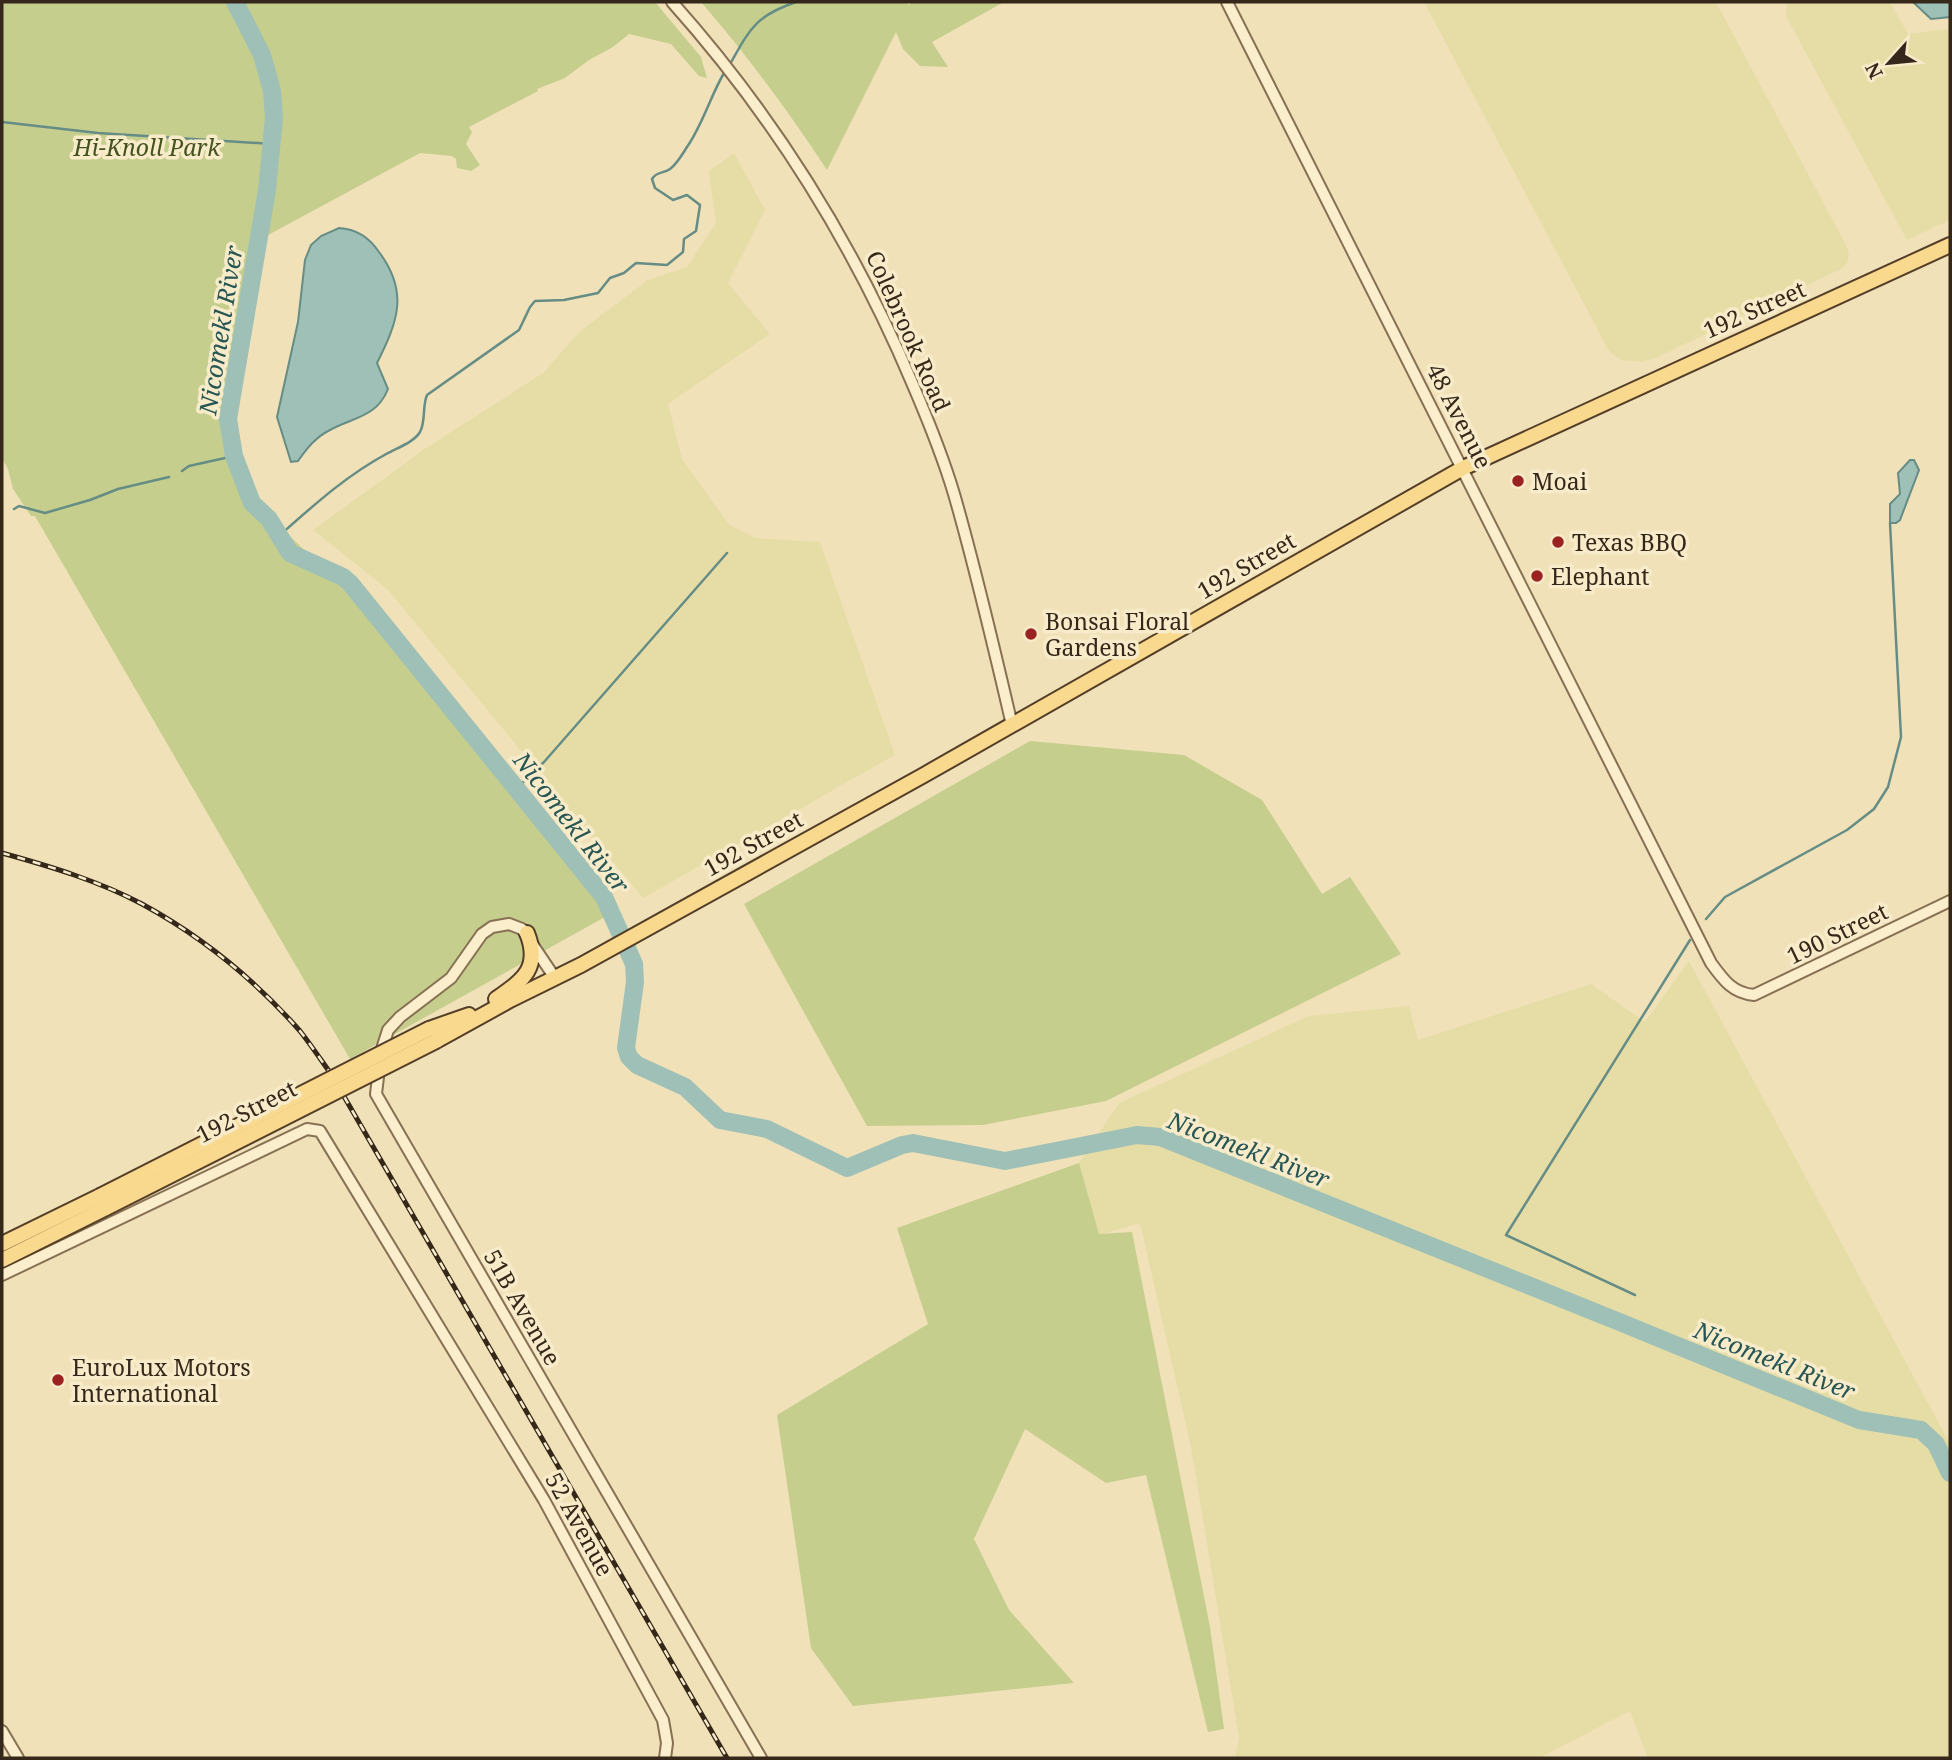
<svg xmlns="http://www.w3.org/2000/svg" width="1952" height="1760" font-family="'Noto Serif',serif">
	<style>
		.farmland { fill: #e6dda6 }
		.green { fill: #c5ce8d }
		.water { fill: #9ec0b7; stroke: #668d85; stroke-width: 2 }
		.lines { fill: none; stroke-linecap: round; stroke-linejoin: round }
		.stream { stroke: #668d85; stroke-width: 2.5 }
		.river { stroke: #9ec0b7; stroke-width: 18 }
		.minor-casing { stroke: #877053; stroke-width: 14 }
		.major-casing { stroke: #543e28; stroke-width: 18 }
		.minor { stroke: #fbeecc; stroke-width: 10 }
		.major { stroke: #f8d98d; stroke-width: 14 }
		.rail-casing { stroke: #352719; stroke-width: 5 }
		.rail { stroke: #f7ebc9; stroke-width: 2.5; stroke-dasharray: 8; stroke-linecap: butt }
		.major-bridge-casing { stroke: #543e28; stroke-width: 18; stroke-linecap: butt }
		.major-bridge { stroke: #f8d98d; stroke-width: 14 }
		.poi-dot { fill: #9a2220; stroke: #f7ebc9; stroke-width: 2.5 }
		.labels { text-anchor: middle; dominant-baseline: central; stroke-width: 7; stroke-linejoin: round; paint-order: stroke }
		.park-label { font-size: 23px; font-style: italic; fill: #44531f; stroke: #f7ebc9 }
		.street-label { font-size: 23px; fill: #352719; stroke: #f7ebc9 }
		.poi-label { font-size: 23px; fill: #352719; stroke: #f7ebc9; text-anchor: start }
		.water-label { font-size: 24px; font-style: italic; fill: #275654; stroke: #f7ebc9 }
	</style>
	<rect width="100%" height="100%" fill="#f0e1b9"/>
	<g class="farmland">
		<polygon points="1424,2 1716,2 1846,245 1849,254 1847,263 1841,269 1658,357 1642,362 1622,360 1615,356 1609,351"/>
		<polygon points="1787,2 1890,2 1908,34 1950,29 1950,220 1907,240 1786,16"/>
		<polygon points="734,153 765,210 728,283 770,334 668,404 682,459 729,525 756,538 820,542 895,755 643,898 388,590 313,530 426,448 543,373 579,332 648,280 687,267 716,223 709,171"/>
		<polygon points="1689,961 1950,1444 1950,1758 1648,1758 1630,1711 1539,1758 1235,1758 1239,1738 1191,1447 1140,1223 1099,1235 1079,1163 1119,1103 1309,1016 1409,1006 1418,1040 1591,984 1645,1022"/>
	</g>
	<g class="green">
		<polygon points="2,2 655,2 701,57 707,78 699,76 671,44 629,34 613,47 589,60 565,78 537,89 538,91 469,127 472,132 466,144 480,165 471,171 457,168 456,159 452,156 420,153 257,241 247,301 235,417 238,455 248,488 263,510 367,611 446,697 506,777 585,871 596,891 605,917 350,1059 35,516 31,516 13,489 8,469 2,458"/>
		<path d="M701,2H791L793,4L797,2H906L909,5L911,2H1004L932,42L948,67L920,66L903,49L896,32L827,170C788,111 747,55 701,2Z"/>
		<polygon points="1030,741 1184,755 1262,800 1322,894 1350,877 1401,954 1106,1101 983,1125 867,1126 744,904"/>
		<polygon points="1079,1163 1099,1234 1132,1232 1210,1627 1224,1729 1208,1732 1146,1475 1106,1483 1025,1429 974,1539 1009,1610 1074,1683 853,1706 811,1648 777,1415 928,1324 897,1228"/>
	</g>
	<g class="water">
		<polygon points="1913,2 1950,2 1950,17 1931,19"/>
		<path d="M339,228C357,229 369,237 379,252C409,292 398,321 377,363L388,389C377,417 354,417 330,430C316,437 307,448 298,461L291,462L277,417L298,322L305,260L311,245L321,236Z"/>
		<polygon points="1910,460 1914,460 1919,470 1900,520 1896,523 1890,523 1890,504 1900,494 1898,473"/>
	</g>
	<g class="lines">
		<g class="stream">
			<path d="M730,64C750,29 755,16 796,2"/>
			<polyline points="2,122 98,133 273,144"/>
			<polyline points="182,471 189,466 234,456"/>
			<polyline points="14,509 19,506 45,513 90,500 118,489 169,477"/>
			<path d="M280,535C315,504 347,475 388,453C399,447 414,442 420,432C426,421 422,407 427,395L519,330L530,307L535,301L564,300L598,293L610,278L624,273L636,263L667,265L683,252L684,239L696,231L700,205L687,195L673,200L655,188L652,179C657,171 663,174 670,169C677,164 683,153 687,147C703,124 710,97 724,73"/>
			<polyline points="516,789 544,762 727,553"/>
			<polyline points="1706,919 1725,897 1847,830 1874,809 1888,787 1901,737 1890,523"/>
			<polyline points="1635,1295 1506,1235 1690,940"/>
		</g>
		<polyline class="river" points="235,2 262,55 272,91 274,118 267,190 228,419 234,456 252,503 269,519 290,553 343,577 350,583 604,897 634,964 635,982 626,1048 629,1057 637,1065 685,1087 720,1120 767,1129 847,1168 902,1145 913,1143 1005,1161 1137,1135 1160,1137 1622,1323 1859,1420 1921,1430 1936,1444 1950,1473"/>
		<g class="minor-casing">
			<g id="minor">
				<path d="M672,2C773,115 854,245 913,385C928,420 943,457 954,494C976,570 994,648 1012,725"/>
				<path d="M1227,2L1711,963C1724,981 1733,993 1754,995L1950,901"/>
				<polyline points="555,978 522,929 509,924 492,927 482,934 451,978 400,1017 388,1030 381,1052 376,1094 761,1758"/>
				<polyline points="2,1275 307,1129 320,1131 544,1500 663,1720 667,1743 665,1758"/>
				<polyline points="2,1731 18,1758"/>
			</g>
		</g>
		<g class="major-casing">
			<g id="major">
				<path d="M496,999C523,980 541,968 527,933"/>
				<polyline points="429,1029 469,1015"/>
				<polyline points="436,1041 510,1000 581,965 924,775 1463,468 1950,245"/>
				<polyline points="2,1244 100,1196"/>
				<polyline points="2,1260 106,1208"/>
			</g>
		</g>
		<use href="#minor" class="minor"/>
		<use href="#major" class="major"/>
		<g class="rail-casing">
			<path id="rail" d="M2,853C49,866 99,881 142,904C201,936 256,981 300,1031C311,1045 321,1060 331,1074L727,1758"/>
		</g>
		<use href="#rail" class="rail"/>
		<g class="major-bridge-casing">
			<g id="major-bridge">
				<polyline points="100,1196 429,1029"/>
				<polyline points="106,1208 436,1041"/>
			</g>
		</g>
		<use href="#major-bridge" class="major-bridge"/>
	</g>
	<g class="poi-dot">
		<circle cx="1518" cy="481" r="7"/>
		<circle cx="1558" cy="542" r="7"/>
		<circle cx="1537" cy="576" r="7"/>
		<circle cx="1031" cy="634" r="7"/>
		<circle cx="58" cy="1380" r="7"/>
	</g>
	<g class="labels">
		<g class="park-label">
			<text x="147" y="147">Hi-Knoll Park</text>
		</g>
		<g class="street-label">
			<text transform="translate(1754 309) rotate(-24)">192 Street</text>
			<text transform="translate(909 331) rotate(66)">Colebrook Road</text>
			<text transform="translate(1460 416) rotate(63)">48 Avenue</text>
			<text transform="translate(1246 565) rotate(-30)">192 Street</text>
			<text transform="translate(753 843) rotate(-29)">192 Street</text>
			<text transform="translate(1837 933) rotate(-26)">190 Street</text>
			<text transform="translate(246 1111) rotate(-27)">192 Street</text>
			<text transform="translate(523 1307) rotate(60)">51B Avenue</text>
			<text transform="translate(580 1524) rotate(61)">52 Avenue</text>
		</g>
		<g class="poi-label">
			<text x="1532" y="481">Moai</text>
			<text x="1572" y="542">Texas BBQ</text>
			<text x="1551" y="576">Elephant</text>
			<text x="1045" y="621">Bonsai Floral<tspan x="1045" dy="26">Gardens</tspan></text>
			<text x="72" y="1367">EuroLux Motors<tspan x="72" dy="26">International</tspan></text>
		</g>
		<g class="water-label">
			<text transform="translate(220 330) rotate(-81)">Nicomekl River</text>
			<text transform="translate(572 822) rotate(52)">Nicomekl River</text>
			<text transform="translate(1249 1149) rotate(21)">Nicomekl River</text>
			<text transform="translate(1775 1360) rotate(22)">Nicomekl River</text>
		</g>
	</g>
	<rect width="1952" height="1760" fill="none" stroke="#352719" stroke-width="7"/>
	<g transform="translate(1889 63) rotate(243)" stroke="#f7ebc9" stroke-width="5" paint-order="stroke">
	<path d="M0-5L12 26L0 18L-12 26Z" fill="#352719"/>
	<text y="-10" font-size="19" font-weight="bold" text-anchor="middle" fill="#352719">N</text>
	</g>
</svg>
